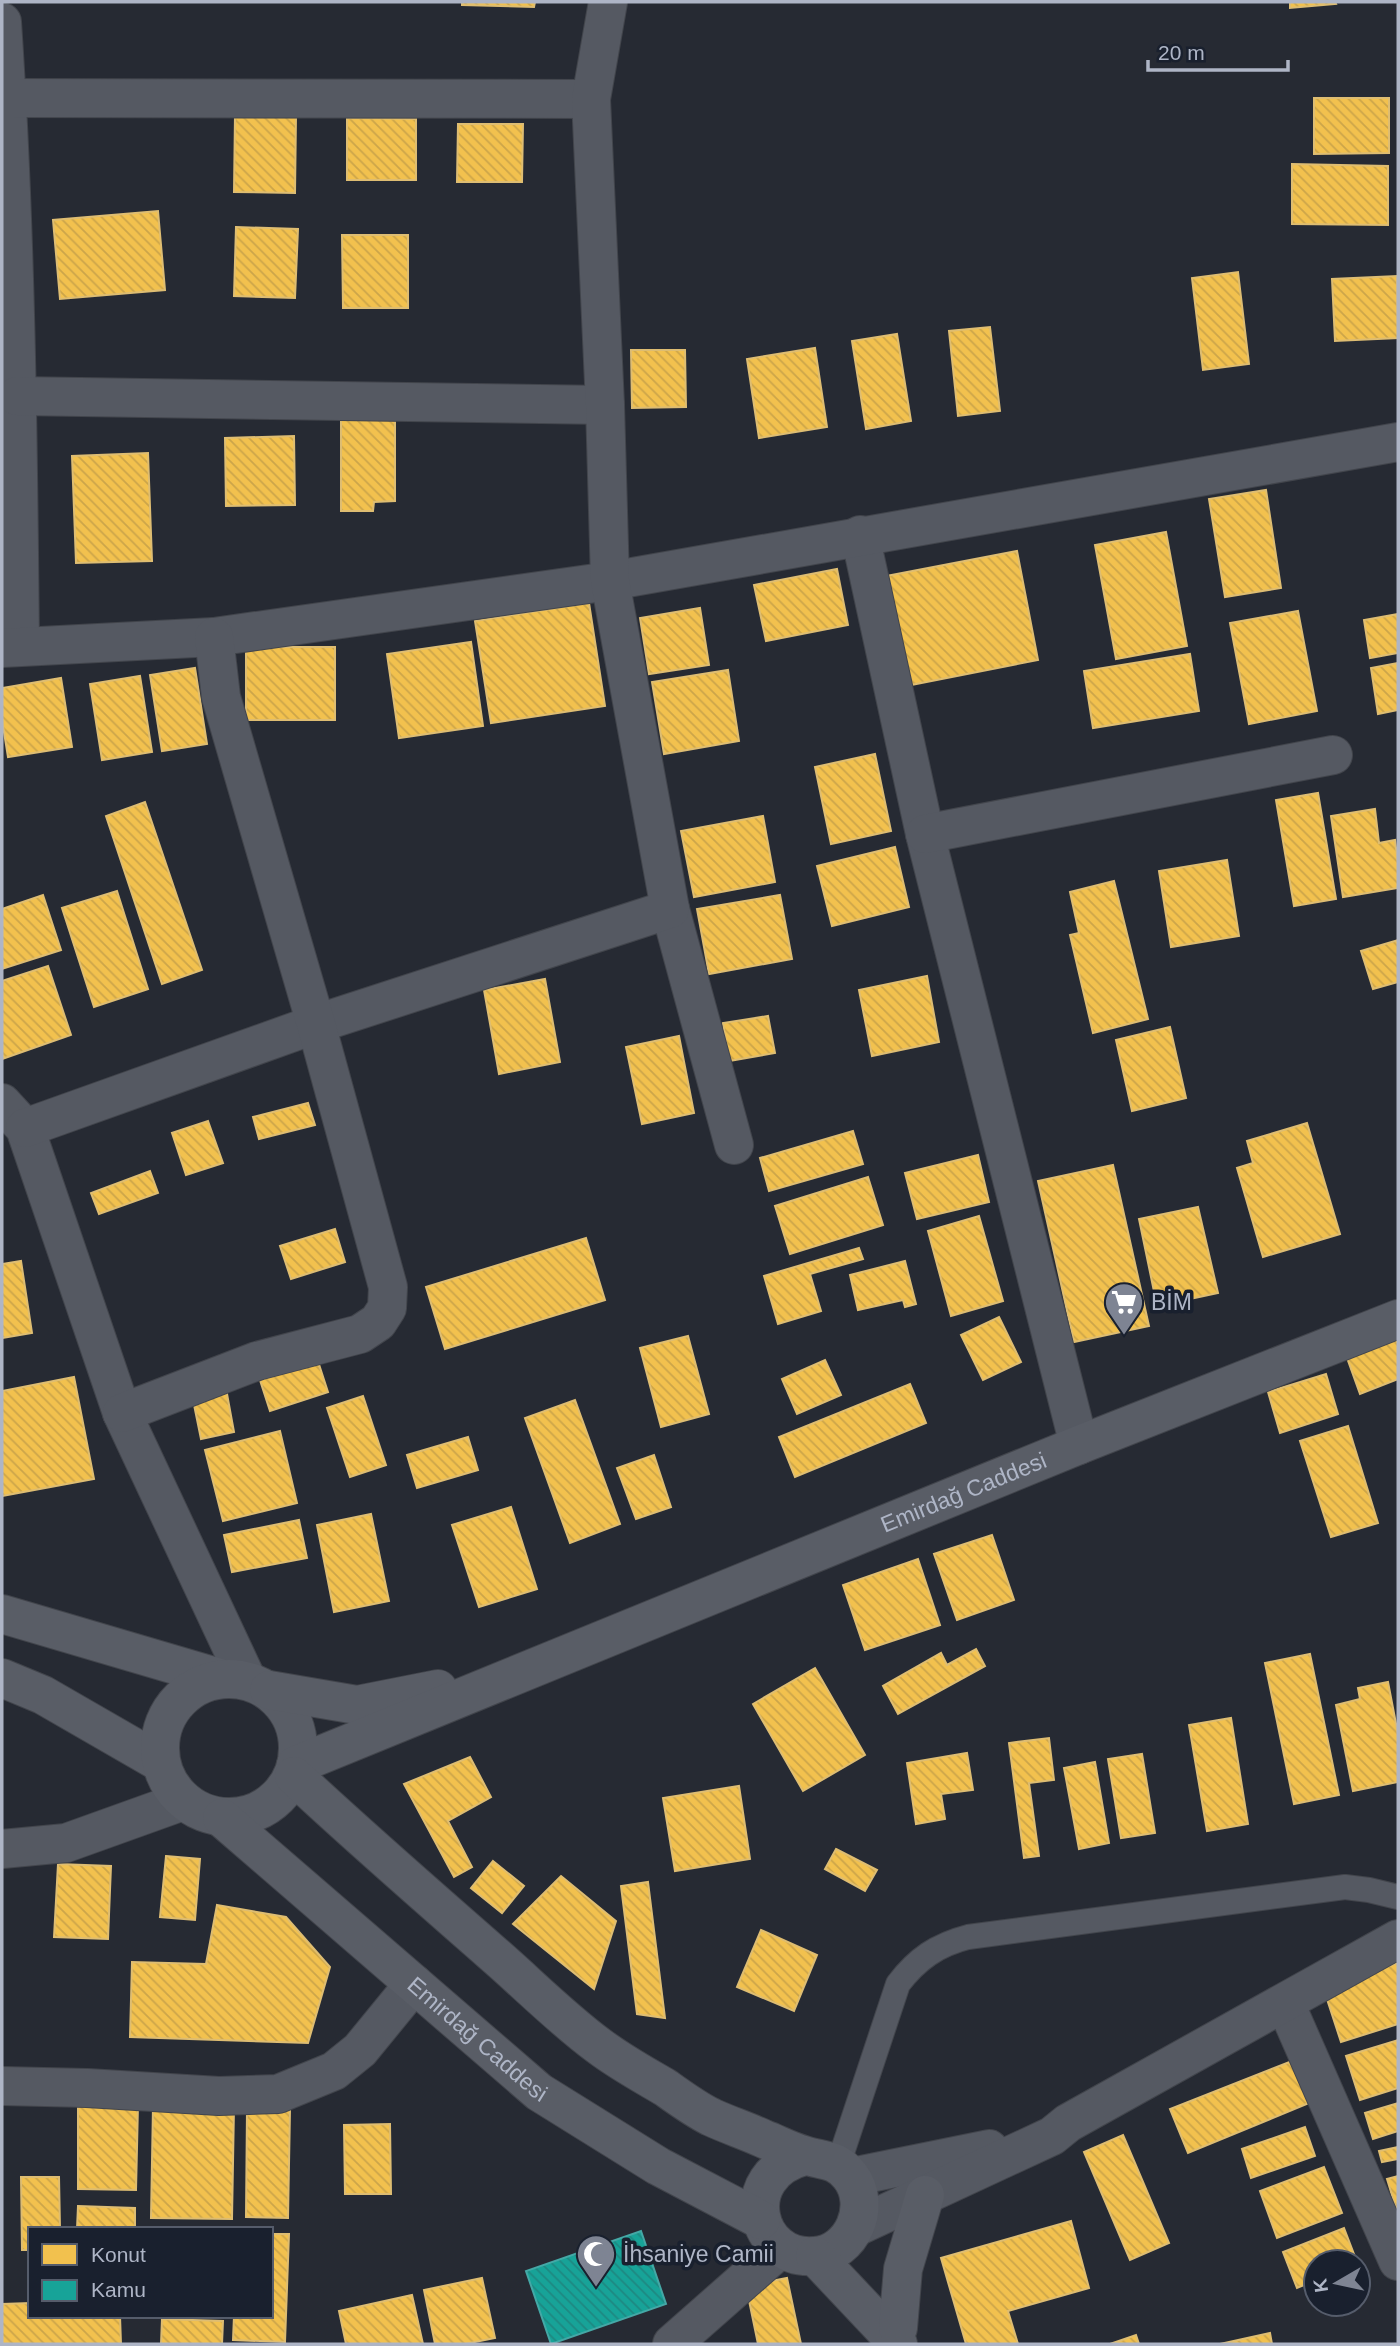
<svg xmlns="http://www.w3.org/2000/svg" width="1400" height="2346" font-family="Arial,sans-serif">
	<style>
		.homes { fill: url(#homes-back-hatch); stroke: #debd72; stroke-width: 2 }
		.public { fill: url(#public-back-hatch); stroke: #44a8a6; stroke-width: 2 }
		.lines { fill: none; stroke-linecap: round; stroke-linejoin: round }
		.service-casing { stroke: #42454c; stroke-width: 26 }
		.minor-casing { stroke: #42454c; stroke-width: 40 }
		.tertiary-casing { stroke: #42454c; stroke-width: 40 }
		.secondary-casing { stroke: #42454c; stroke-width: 40 }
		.service { stroke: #555962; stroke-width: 24 }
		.minor { stroke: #555962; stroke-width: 38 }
		.tertiary { stroke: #555962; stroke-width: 38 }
		.secondary { stroke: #595d66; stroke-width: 38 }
		.labels { text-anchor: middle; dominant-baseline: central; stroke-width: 7; stroke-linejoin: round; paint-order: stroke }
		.poi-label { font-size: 23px; fill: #aeb5c6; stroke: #19202e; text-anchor: start }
		.street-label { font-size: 23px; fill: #aeb5c6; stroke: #19202e }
	</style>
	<defs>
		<pattern id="homes-back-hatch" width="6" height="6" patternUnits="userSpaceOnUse" patternTransform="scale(1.75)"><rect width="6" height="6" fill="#f2c14e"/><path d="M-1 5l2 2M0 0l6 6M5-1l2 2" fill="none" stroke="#cca54a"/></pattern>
		<pattern id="public-back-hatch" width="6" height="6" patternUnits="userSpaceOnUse" patternTransform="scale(1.75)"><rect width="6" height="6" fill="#17a398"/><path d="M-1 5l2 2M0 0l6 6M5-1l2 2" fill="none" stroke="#1e8881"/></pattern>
	</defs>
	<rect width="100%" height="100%" fill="#262a33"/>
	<g class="homes">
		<polygon points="462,2 535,2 534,7 462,5"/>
		<polygon points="1290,2 1335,2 1336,4 1290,8"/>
		<polygon points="1314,98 1389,98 1389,153 1314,154"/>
		<polygon points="235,115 296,116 295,193 234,192"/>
		<polygon points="347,118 416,119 416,180 347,180"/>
		<polygon points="458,124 523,124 522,182 457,182"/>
		<polygon points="1292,164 1388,166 1388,225 1292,224"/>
		<polygon points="158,211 165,290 60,299 53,220"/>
		<polygon points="236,227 298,229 295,298 234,296"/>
		<polygon points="342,235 408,235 408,308 343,308"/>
		<polygon points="1238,272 1249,364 1203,370 1192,278"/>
		<polygon points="1397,276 1398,338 1335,341 1332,279"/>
		<polygon points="990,327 1000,411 958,416 949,331"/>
		<polygon points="897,334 911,421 866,429 852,341"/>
		<polygon points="815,348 827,427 759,438 747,359"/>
		<polygon points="631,350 685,350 686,407 632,408"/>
		<polygon points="341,419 395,419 395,501 374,502 373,511 341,511"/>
		<polygon points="294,436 295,505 226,506 225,438"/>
		<polygon points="148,453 152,561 76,563 72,456"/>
		<polygon points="1266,490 1281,588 1225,597 1209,499"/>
		<polygon points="1166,532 1187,646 1116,659 1095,545"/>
		<polygon points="1017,551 1038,660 906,686 886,576"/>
		<polygon points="837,569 848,625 766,641 754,585"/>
		<polygon points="589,603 605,706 491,723 475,621"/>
		<polygon points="700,608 709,665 649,674 640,618"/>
		<polygon points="1298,611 1317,711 1249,724 1230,623"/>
		<polygon points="1398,614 1398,653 1370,658 1364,620"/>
		<polygon points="471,642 483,726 399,738 387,654"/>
		<rect x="246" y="647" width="89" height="73"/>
		<polygon points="1190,654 1199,711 1093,728 1084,671"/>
		<polygon points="1398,663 1398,710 1378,714 1371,668"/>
		<polygon points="195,668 207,744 162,751 150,675"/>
		<polygon points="728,670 739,741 664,754 652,682"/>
		<polygon points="140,676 152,752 102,760 90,684"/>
		<polygon points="61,678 72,747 8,757 2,720 2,688"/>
		<polygon points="875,754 891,831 831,844 815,767"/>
		<polygon points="1318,793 1336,899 1294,906 1276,800"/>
		<polygon points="145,802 202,970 162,984 106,816"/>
		<polygon points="1375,809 1379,843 1395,840 1398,863 1398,888 1343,897 1331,816"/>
		<polygon points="763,816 775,882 694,897 681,831"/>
		<polygon points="895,847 909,907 832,926 817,866"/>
		<polygon points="1227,860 1239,936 1171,947 1159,871"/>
		<polygon points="1114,881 1148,1019 1093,1033 1070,935 1079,933 1070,892"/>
		<polygon points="117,891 148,989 94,1007 62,908"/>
		<polygon points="43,895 61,950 2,969 2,909"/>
		<polygon points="780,895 792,959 709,974 697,909"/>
		<polygon points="1398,940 1398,982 1373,989 1361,951"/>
		<polygon points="48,966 71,1035 2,1059 2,981"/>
		<polygon points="927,976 939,1042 872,1056 859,990"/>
		<polygon points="545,979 560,1062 499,1074 484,990"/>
		<polygon points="768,1016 775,1053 729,1061 723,1023"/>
		<polygon points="1170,1027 1186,1098 1132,1111 1116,1040"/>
		<polygon points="679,1036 694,1113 642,1124 626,1047"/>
		<polygon points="308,1103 315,1125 259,1139 253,1117"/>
		<polygon points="208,1121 223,1163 186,1175 172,1133"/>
		<polygon points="1307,1123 1340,1234 1263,1257 1237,1168 1253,1163 1247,1141"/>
		<polygon points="853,1131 863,1164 769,1191 760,1158"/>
		<polygon points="978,1155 989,1202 917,1219 905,1173"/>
		<polygon points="1113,1165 1149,1326 1074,1342 1038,1181"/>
		<polygon points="150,1171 158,1193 99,1214 91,1193"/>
		<polygon points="868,1177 883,1225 790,1254 775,1206"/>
		<polygon points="1198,1207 1218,1293 1157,1306 1139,1219"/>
		<polygon points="979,1216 1003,1301 951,1316 928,1231"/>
		<polygon points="335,1229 345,1262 291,1279 280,1246"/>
		<polygon points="586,1238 605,1300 445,1349 426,1287"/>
		<polygon points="859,1248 863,1259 810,1274 821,1311 778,1324 764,1276"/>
		<polygon points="21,1261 32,1333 2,1338 2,1264"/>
		<polygon points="905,1261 916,1304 905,1307 903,1300 858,1310 850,1275"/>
		<polygon points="999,1317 1021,1362 983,1380 961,1335"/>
		<polygon points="1398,1334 1398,1379 1360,1394 1346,1355"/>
		<polygon points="688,1336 709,1414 661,1427 640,1348"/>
		<polygon points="315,1352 328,1392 270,1411 257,1371"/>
		<polygon points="825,1360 841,1395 797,1414 782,1379"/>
		<polygon points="1326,1374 1338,1414 1280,1433 1268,1392"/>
		<polygon points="74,1377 94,1479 2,1496 2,1391"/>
		<polygon points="225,1383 234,1432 201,1439 191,1390"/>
		<polygon points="910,1384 926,1423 795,1477 779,1437"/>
		<polygon points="363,1396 386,1465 350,1477 327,1408"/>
		<polygon points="575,1400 620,1524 570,1543 525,1418"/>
		<polygon points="1348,1426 1378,1523 1331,1537 1300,1441"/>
		<polygon points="280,1431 297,1503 223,1521 205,1450"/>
		<polygon points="468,1437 478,1470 417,1488 407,1455"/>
		<polygon points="654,1455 671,1507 636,1519 617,1468"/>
		<polygon points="511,1507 537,1589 479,1607 452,1525"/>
		<polygon points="371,1514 389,1601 334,1612 317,1525"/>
		<polygon points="299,1520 307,1558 232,1572 224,1535"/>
		<polygon points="992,1535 1014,1600 957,1620 934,1554"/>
		<polygon points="918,1559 940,1625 865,1650 843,1585"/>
		<polygon points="976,1649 985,1666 898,1714 883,1686 941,1653 947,1665"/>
		<polygon points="1310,1654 1339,1795 1294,1804 1265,1663"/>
		<polygon points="815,1668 865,1755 803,1791 753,1704"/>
		<polygon points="1388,1682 1398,1734 1398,1782 1353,1791 1336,1705 1360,1699 1358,1688"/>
		<polygon points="1231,1718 1248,1824 1207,1831 1189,1725"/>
		<polygon points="1049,1738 1054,1780 1029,1783 1039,1856 1024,1858 1009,1743"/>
		<polygon points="967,1753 973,1790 941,1794 945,1819 916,1824 907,1763"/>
		<polygon points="1142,1754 1155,1833 1121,1838 1108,1759"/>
		<polygon points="470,1757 491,1797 448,1821 472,1867 454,1877 404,1784"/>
		<polygon points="1095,1762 1109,1843 1079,1849 1064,1768"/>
		<polygon points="739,1786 750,1859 675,1871 663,1798"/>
		<polygon points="836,1849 877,1870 865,1891 825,1869"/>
		<polygon points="166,1856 200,1859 195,1920 160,1917"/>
		<polygon points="493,1861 524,1886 502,1913 471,1888"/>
		<polygon points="58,1864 111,1866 108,1939 54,1937"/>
		<polygon points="561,1876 616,1921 594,1989 513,1924"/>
		<polygon points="648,1882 665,2018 637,2014 621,1886"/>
		<polygon points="217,1905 286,1917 330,1967 308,2043 130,2037 132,1962 206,1964"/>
		<polygon points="761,1930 817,1955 794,2011 737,1987"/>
		<polygon points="1398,1963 1398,2024 1341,2042 1323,1987"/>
		<polygon points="1398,2040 1398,2088 1360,2100 1346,2056"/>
		<polygon points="1297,2059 1314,2101 1188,2153 1170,2109"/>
		<polygon points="1398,2103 1398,2131 1373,2139 1365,2113"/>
		<polygon points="78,2104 138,2105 136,2190 78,2189"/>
		<polygon points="153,2106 234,2107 232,2219 151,2218"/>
		<polygon points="247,2110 290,2110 288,2218 246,2217"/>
		<polygon points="390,2124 391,2194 345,2194 344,2125"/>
		<polygon points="1305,2127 1315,2156 1251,2178 1242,2149"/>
		<polygon points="1123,2135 1169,2243 1130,2260 1084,2152"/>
		<polygon points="1398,2147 1398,2159 1382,2162 1379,2151"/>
		<polygon points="1324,2167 1342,2213 1277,2238 1260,2191"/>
		<polygon points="1398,2176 1398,2215 1387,2179"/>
		<polygon points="21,2177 59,2177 60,2229 30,2229 30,2250 22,2250"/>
		<polygon points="78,2206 135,2208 135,2229 77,2229"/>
		<polygon points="1071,2221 1089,2288 1008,2311 1018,2344 966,2344 941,2258"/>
		<polygon points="1344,2228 1357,2262 1316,2262 1316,2280 1297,2288 1283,2252"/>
		<polygon points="271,2234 289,2234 285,2342 233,2340 234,2316 271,2316"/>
		<polygon points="482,2278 495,2338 465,2344 435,2344 424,2290"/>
		<polygon points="787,2278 801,2344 758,2344 746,2286"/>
		<polygon points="412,2295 423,2344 346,2344 339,2311"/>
		<polygon points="30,2303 30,2316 120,2316 121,2344 2,2344 2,2304"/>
		<polygon points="162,2319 223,2321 222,2344 161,2344"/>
		<polygon points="1270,2333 1272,2344 1220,2344"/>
		<polygon points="1136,2335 1139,2344 1110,2344"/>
	</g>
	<polygon class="public" points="641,2231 666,2304 551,2344 526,2271"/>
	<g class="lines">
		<g class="service-casing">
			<path id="service" d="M838,2165L898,1984C917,1959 937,1945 968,1937L1345,1887L1369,1890L1398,1897"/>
		</g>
		<g class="minor-casing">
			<g id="minor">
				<path d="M2,22C16,230 18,438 20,646"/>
				<polyline points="2,98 591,99"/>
				<polyline points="17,396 605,405"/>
				<polyline points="860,535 925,834 1079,1445"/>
				<polyline points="2,648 214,637 610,581 1398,442"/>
				<polyline points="925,834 1333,755"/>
				<polyline points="670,909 734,1145"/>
				<polyline points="2,1103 25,1128 122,1413 247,1680"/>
				<polyline points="25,1128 316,1024 670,909 610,581 605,405 591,99 608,2"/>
				<polyline points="122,1413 257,1361 360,1334 378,1322 387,1308 388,1287 316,1024 221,697 214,637"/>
				<polyline points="2,1849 66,1843 183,1801"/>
				<polyline points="1285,2003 1398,2261"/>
				<polyline points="2,2086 87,2088 219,2096 278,2094 334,2071 360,2050 414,1984"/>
			</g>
		</g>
		<g class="tertiary-casing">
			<g id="tertiary">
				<polyline points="851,2177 989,2149"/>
				<polyline points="856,2227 1052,2136 1068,2123 1398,1939"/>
				<polyline points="672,2344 781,2248"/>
			</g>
		</g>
		<g class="secondary-casing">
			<g id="secondary">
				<polyline points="2,1614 223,1679"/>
				<polyline points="2,1678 43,1695 161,1763"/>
				<circle cx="229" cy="1748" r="69"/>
				<polyline points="269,1690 357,1705 438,1689"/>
				<path id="s1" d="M296,1765L1079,1445L1398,1319"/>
				<path d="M294,1776C358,1836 425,1894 491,1952C527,1983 561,2018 599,2046C620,2062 644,2075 666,2088C680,2098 695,2109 711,2117C728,2125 747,2131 764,2139C777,2144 790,2151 804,2155C822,2161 836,2158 850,2176C873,2206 852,2253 815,2256C756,2262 733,2175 805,2156"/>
				<path id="s2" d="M222,1818L539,2092L658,2166L761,2220"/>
				<polyline points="815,2256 898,2344"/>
				<polyline points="898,2328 903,2269 925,2195"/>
			</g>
		</g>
		<use href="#service" class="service"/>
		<use href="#minor" class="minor"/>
		<use href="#tertiary" class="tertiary"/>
		<use href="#secondary" class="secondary"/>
	</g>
	<defs>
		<g id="supermarket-pin" transform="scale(2.0125)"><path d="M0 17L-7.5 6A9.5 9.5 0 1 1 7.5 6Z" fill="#7e8493" stroke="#19202e"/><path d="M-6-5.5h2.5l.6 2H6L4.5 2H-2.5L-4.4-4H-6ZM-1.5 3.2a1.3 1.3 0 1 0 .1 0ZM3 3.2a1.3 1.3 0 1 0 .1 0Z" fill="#fff"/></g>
		<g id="mosque-pin" transform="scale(2.0125)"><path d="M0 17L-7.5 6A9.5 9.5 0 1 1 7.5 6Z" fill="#7e8493" stroke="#19202e"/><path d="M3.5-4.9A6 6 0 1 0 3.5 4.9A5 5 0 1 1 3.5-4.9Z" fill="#fff"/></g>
	</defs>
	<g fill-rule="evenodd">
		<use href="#supermarket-pin" x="1124" y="1302"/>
		<use href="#mosque-pin" x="596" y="2254"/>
	</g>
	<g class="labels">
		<g class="poi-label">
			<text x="1151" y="1302">BİM</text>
			<text x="623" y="2254">İhsaniye Camii</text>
		</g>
		<g class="street-label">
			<text stroke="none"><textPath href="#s1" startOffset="721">Emirdağ Caddesi</textPath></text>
			<text stroke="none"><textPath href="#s2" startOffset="338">Emirdağ Caddesi</textPath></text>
		</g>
	</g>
	<rect width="1400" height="2346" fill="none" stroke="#aeb5c6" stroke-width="7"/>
	<rect x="28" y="2227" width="245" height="91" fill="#19202e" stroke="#555c6b" stroke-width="2"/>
	<rect x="42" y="2244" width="35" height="21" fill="#f2c14e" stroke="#555c6b" stroke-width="2"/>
	<text x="91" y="2262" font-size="21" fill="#aeb5c6">Konut</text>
	<rect x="42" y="2280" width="35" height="21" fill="#17a398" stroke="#555c6b" stroke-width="2"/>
	<text x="91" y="2297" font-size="21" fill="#aeb5c6">Kamu</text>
	<g transform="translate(1337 2283) rotate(261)"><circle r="33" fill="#19202e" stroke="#555c6b" stroke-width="2"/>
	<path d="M0-5L12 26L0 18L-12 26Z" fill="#7e8493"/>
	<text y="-10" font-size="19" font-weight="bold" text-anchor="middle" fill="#aeb5c6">K</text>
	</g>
	<path d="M1148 60v10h140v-10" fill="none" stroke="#aeb5c6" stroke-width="3.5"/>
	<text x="1158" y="60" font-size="21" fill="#aeb5c6" stroke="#19202e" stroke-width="5" paint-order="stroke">20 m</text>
</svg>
